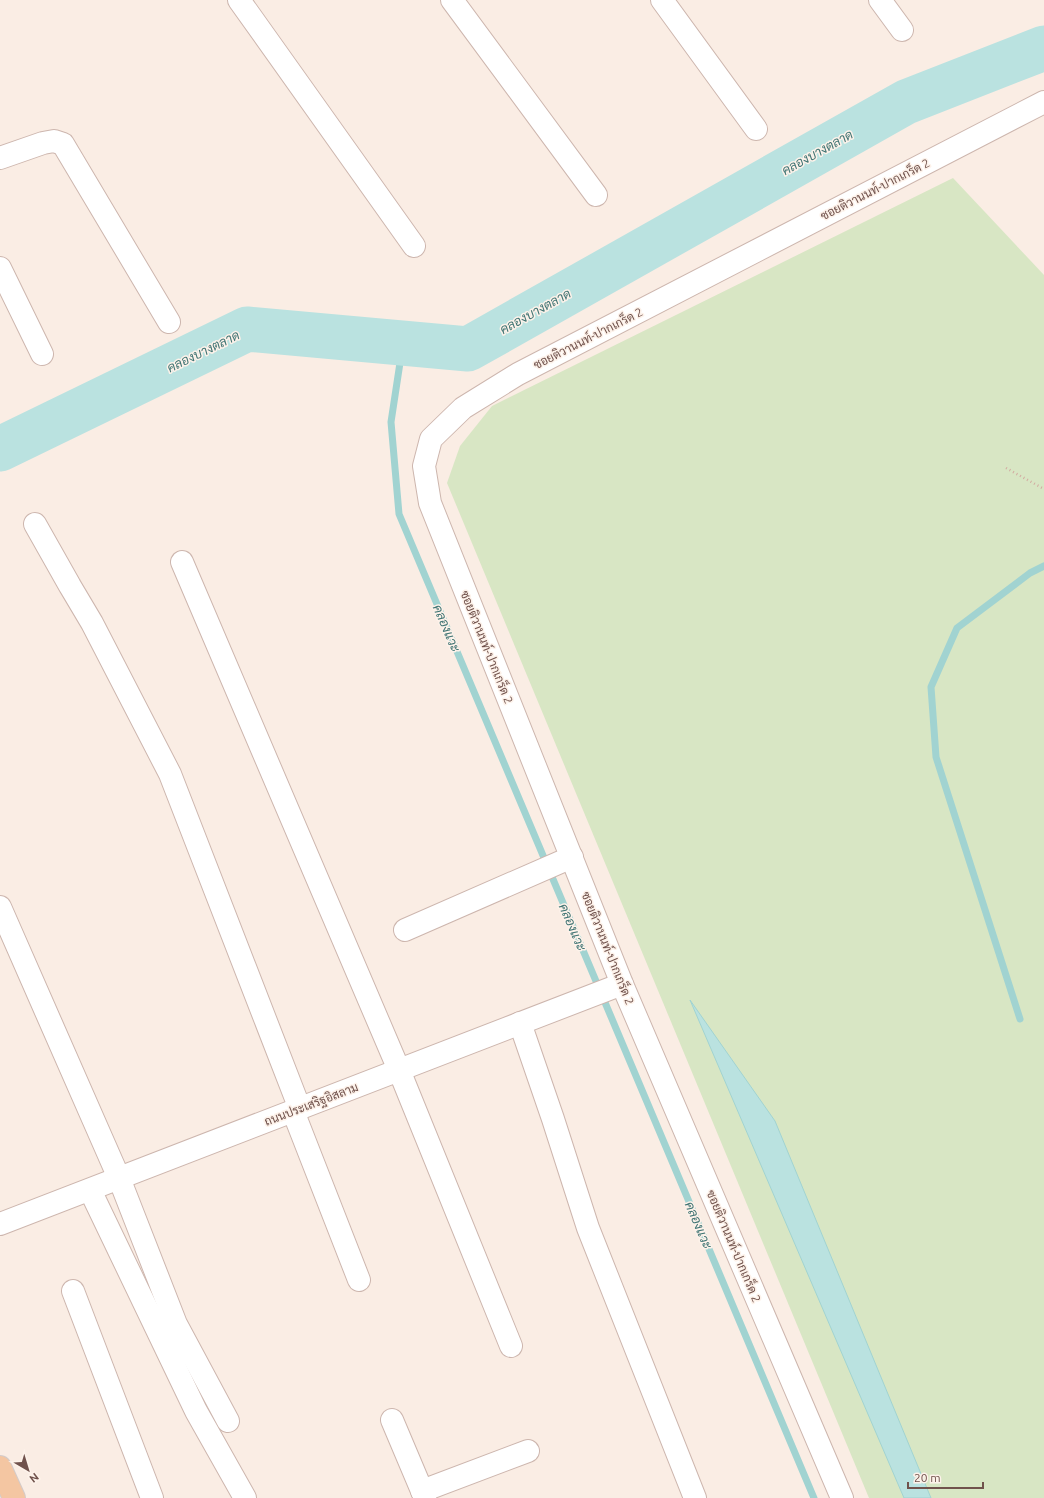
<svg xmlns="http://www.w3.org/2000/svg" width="1044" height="1498" font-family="Ubuntu,Sarabun,sans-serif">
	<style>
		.green { fill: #d8e6c4 }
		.water { fill: #bae2e0; stroke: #a1d3d1 }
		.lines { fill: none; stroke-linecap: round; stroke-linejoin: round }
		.stream { stroke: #a1d3d1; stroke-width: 7 }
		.river { stroke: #bae2e0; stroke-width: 45 }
		.minor-casing { stroke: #cdb6ae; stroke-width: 24 }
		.major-casing { stroke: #d4cbc9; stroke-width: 24 }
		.path { stroke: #d2aba1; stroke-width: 2.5; stroke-dasharray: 1 3; stroke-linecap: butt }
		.minor { stroke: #fff; stroke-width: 22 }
		.major { stroke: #f4c6a2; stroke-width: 22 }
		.labels { text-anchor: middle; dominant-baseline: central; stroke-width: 3; stroke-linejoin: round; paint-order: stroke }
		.street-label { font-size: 12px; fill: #70524c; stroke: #fdf2ea }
		.water-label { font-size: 13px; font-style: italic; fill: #417574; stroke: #fdf2ea }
	</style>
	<rect width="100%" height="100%" fill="#faede4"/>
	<polygon class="green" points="953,178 1044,275 1044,1498 869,1498 447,483 460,446 492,406"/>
	<polygon class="water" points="690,1000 775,1121 931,1498 904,1498"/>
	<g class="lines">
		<g class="stream">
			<polyline points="403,343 391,422 399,514 814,1498"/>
			<polyline points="1020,1019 936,757 931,687 957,628 1030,573 1044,566"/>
		</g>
		<polyline class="river" points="0,449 247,329 468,349 906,102 1044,48"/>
		<g class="minor-casing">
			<g id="minor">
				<polyline points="239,0 414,246"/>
				<polyline points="452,0 596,195"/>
				<polyline points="662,0 756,129"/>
				<polyline points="880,0 902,30"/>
				<polyline points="0,158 43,143 54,141 63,144 169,322"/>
				<polyline points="0,268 42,354"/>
				<polyline points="35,524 70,586 92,623 170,774 300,1109"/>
				<polyline points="182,562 399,1070 511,1346"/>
				<polyline points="0,907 119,1178 176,1324 228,1421"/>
				<polyline points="405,930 572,857"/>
				<polyline points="520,1023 553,1119 588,1228 695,1498"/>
				<polyline points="293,1111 359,1280"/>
				<polyline points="90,1190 196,1411 245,1498"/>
				<polyline points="0,1224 622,984"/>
				<polyline points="73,1291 152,1498"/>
				<polyline points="392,1420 425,1498"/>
				<polyline points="422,1491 528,1451"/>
				<polyline points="842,1498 622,984 430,503 424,466 431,439 463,408 518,374 1044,102"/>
			</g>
		</g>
		<g class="major-casing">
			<polyline id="major" points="0,1467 14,1498"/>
		</g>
		<polyline class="path" points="1006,468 1044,489"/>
		<use href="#minor" class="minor"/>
		<use href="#major" class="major"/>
	</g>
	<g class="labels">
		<g class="street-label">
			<text transform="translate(875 189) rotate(-27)">ซอยติวานนท์-ปากเกร็ด 2</text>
			<text transform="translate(588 338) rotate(-27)">ซอยติวานนท์-ปากเกร็ด 2</text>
			<text transform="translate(487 647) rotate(68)">ซอยติวานนท์-ปากเกร็ด 2</text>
			<text transform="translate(608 948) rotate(68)">ซอยติวานนท์-ปากเกร็ด 2</text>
			<text transform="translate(311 1104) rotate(-21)">ถนนประเสริฐอิสลาม</text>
			<text transform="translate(734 1246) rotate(67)">ซอยติวานนท์-ปากเกร็ด 2</text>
		</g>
		<g class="water-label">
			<text transform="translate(817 152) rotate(-29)">คลองบางตลาด</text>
			<text transform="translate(535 311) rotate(-29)">คลองบางตลาด</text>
			<text transform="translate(203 351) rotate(-26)">คลองบางตลาด</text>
			<text transform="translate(447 628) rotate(67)">คลองแวะ</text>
			<text transform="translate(573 927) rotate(67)">คลองแวะ</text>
			<text transform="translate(699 1225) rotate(67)">คลองแวะ</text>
		</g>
	</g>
	<g transform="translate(28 1470) rotate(142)" stroke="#fdf2ea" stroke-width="3" paint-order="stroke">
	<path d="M0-3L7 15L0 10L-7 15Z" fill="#70524c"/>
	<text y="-6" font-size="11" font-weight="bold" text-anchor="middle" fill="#70524c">N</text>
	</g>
	<path d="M908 1482v6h75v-6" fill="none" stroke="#70524c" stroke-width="2"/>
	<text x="914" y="1482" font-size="12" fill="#70524c" stroke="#fdf2ea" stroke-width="3" paint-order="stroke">20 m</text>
</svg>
